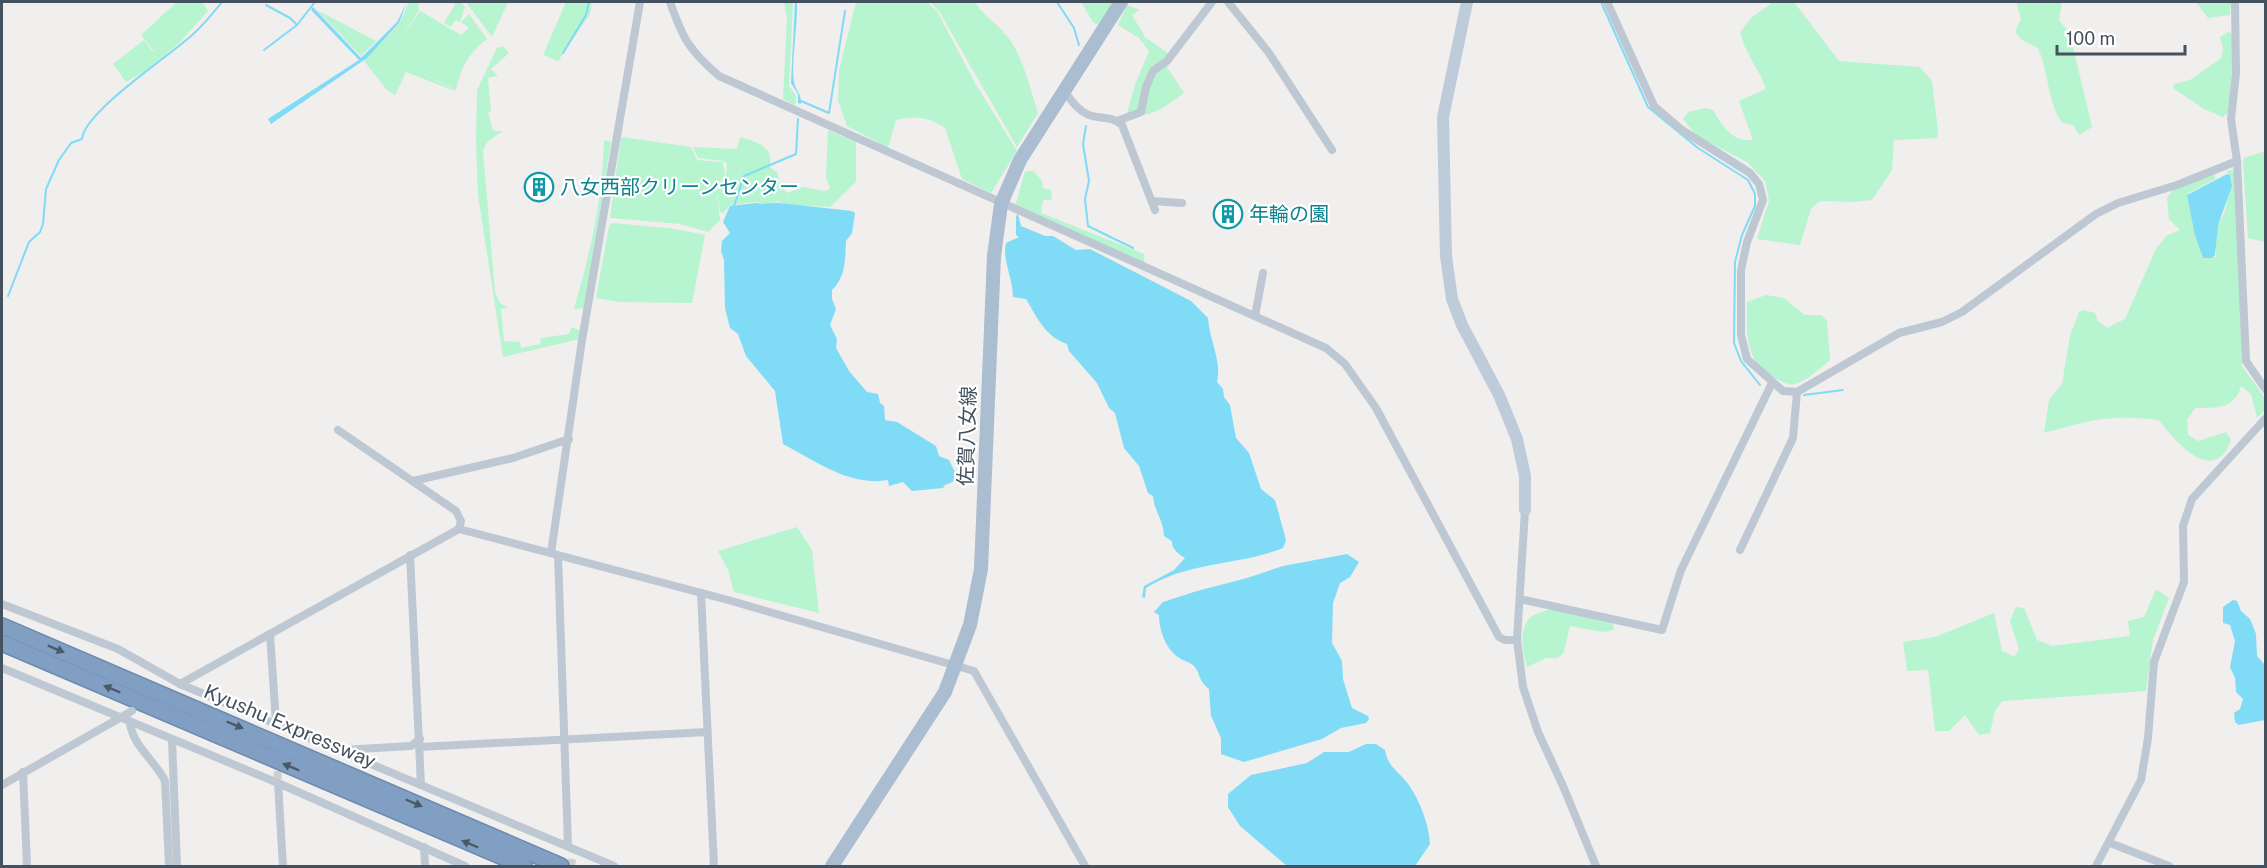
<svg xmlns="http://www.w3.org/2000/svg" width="2267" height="868" font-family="'Public Sans','Noto Sans JP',sans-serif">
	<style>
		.green { fill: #b7f4d0 }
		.water { fill: #7fdbf6 }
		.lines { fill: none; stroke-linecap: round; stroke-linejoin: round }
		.stream { stroke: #7fdbf6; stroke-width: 2 }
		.street-tunnel { stroke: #cecfd1; stroke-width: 8; stroke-dasharray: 8 4; stroke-linecap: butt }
		.highway-casing { stroke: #6b8aaf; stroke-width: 18 }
		.street { stroke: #bdc8d2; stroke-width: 8 }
		.secondary { stroke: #becbda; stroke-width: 12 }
		.primary { stroke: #aabdd1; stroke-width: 14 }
		.highway { stroke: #809fc3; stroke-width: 15 }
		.oneway { fill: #4a5968 }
		.labels { text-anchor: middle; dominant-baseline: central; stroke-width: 4.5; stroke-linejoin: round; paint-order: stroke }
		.culture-label { font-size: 20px; fill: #0d838f; stroke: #fff; text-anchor: start }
		.street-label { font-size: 20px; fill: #44515e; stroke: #fff }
	</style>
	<rect width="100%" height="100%" fill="#f1eeee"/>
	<g class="green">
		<polygon points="177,2 202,2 208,11 179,43 146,70 126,82 113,64 144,40 152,51 162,47 153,50 141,35"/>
		<path d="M409,2H418L419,10L401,39L420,11L461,35L469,28L461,22L469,14L487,39C469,52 461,68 456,90L415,69L401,55L415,69L460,93L406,72L395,95L387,90L364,61L399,24Z"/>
		<polygon points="453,2 461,2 465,7 460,22 455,20 451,27 444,23 455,5"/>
		<polygon points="466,2 508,2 492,37"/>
		<polygon points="566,2 592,2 590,14 558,61 543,55"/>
		<polygon points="784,2 793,2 789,86 796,96 795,106 783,99 787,18"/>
		<path d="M856,2H927L937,11L975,83L1017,151L991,193L962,179L945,128C929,117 915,115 896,120L888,148L847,126L838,101L839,70Z"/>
		<path d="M930,2H975C983,15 996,23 1006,35C1022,53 1031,91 1038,113L1017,147L939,11Z"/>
		<polygon points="1081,2 1113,2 1098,25 1093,22"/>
		<path d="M1773,2H1794L1839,61L1920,67L1932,81L1938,130L1937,138L1894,140L1892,170L1872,200L1853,202L1820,201L1811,209L1800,245L1757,239L1769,201L1765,181L1747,162L1697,136L1683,119L1688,112L1706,108L1713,110C1722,126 1733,143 1753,140L1739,101L1766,89C1759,69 1745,53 1740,32L1751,18Z"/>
		<path d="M2016,2H2062L2059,20L2070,34L2092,127L2079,135L2073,125L2062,123C2047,100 2049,73 2038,48L2022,40L2015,32L2021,19Z"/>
		<polygon points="2196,2 2231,2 2230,15 2208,18"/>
		<path d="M1127,5L1140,10L1132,15L1145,37L1169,54L1167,67L1184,93C1167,105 1150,121 1127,113L1135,85L1149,51L1139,38L1118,25Z"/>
		<polygon points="317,10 376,41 361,56"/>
		<polygon points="2228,32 2232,34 2233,61 2228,112 2223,117 2204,109 2173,88 2174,84 2190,80 2221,58 2223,49 2220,37"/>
		<polygon points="503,46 509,53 491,69 498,76 488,78 491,112 488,112 493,131 503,131 487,142 483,151 495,292 500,303 508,308 501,309 504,341 520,342 521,348 540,344 541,338 569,334 572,327 580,331 580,339 503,357 478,195 476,142 477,90 497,48"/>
		<path d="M828,130L856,142V182L830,207L789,205L777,201L768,204L755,202L731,205L723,213L720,212L716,186L720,220L708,232L680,224L610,218L621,137L691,147L697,160L723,162L725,175L716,186L726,175L727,164L724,161L698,158L693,147L737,149L740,137C749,139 765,144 769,153C771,158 769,162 771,168L777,172L780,184L787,193L803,187L826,191L830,188L826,177Z"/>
		<path d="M604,140L611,142L584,308L574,309C590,254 603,198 604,140Z"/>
		<polygon points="2265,151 2266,242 2248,238 2243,162 2244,158"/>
		<path d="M2233,170L2236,187L2242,366L2265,398V410L2257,418L2251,394L2241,386C2235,409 2216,408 2195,408L2187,420L2188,435L2198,441L2226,432L2231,440C2215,487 2175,442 2159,420C2111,414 2089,420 2044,433L2049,400L2062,384L2070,336L2079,312L2084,310L2095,313L2098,321L2107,328L2125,319L2156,249L2166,236L2180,230L2169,219L2167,198L2173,190L2215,174V179L2187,194L2202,257H2216V228L2224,214L2232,181L2227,171Z"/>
		<polygon points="1025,171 1033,171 1042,180 1043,188 1051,190 1052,200 1043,200 1041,213 1144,254 1144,261 1148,265 1015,207"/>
		<polygon points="613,223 676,229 705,235 692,303 619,302 596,298 609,226"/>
		<path d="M1766,295L1784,298L1805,315H1821L1827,321L1830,360C1820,368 1807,381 1795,384C1789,386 1783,382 1777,379C1745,365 1746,333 1747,302Z"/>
		<polygon points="797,527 812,550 819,613 734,592 728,570 718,551"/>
		<polygon points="2156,589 2169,598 2153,640 2146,691 2002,701 1995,711 1990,733 1979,735 1965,715 1949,731 1935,731 1928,670 1907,671 1903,642 1935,637 1994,613 2002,651 2015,657 2019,649 2010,621 2016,607 2024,608 2037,640 2052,646 2130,636 2128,621 2144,617"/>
		<path d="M1550,609L1606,620L1613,624L1614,630L1603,632L1570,626L1564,652L1558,658H1546L1527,667C1522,651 1517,623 1536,614C1541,612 1546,611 1550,609Z"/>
	</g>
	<g class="water">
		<polygon points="407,2 399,23 367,58 271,124 268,119 359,60 311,10 313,7 361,58 397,22"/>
		<path d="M795,2H797C798,23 791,64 794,82C796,92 801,92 801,104L798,103V94L791,83Z"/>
		<polygon points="2227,174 2230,175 2232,186 2218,225 2215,255 2212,258 2203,258 2195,235 2187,195"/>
		<path d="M756,203C765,205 771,202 780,203C803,206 828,208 852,211L855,213L852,233L846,241C845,259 846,277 832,290V299L836,309L830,325L837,339L836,348L849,371L867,392L878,394L880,403L884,406L885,420L897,422L936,446L939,456L949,460L957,476V480L945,485L943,488L912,491L903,482L889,486L888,480C850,487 814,460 783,444L775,391L746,356L738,334L730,328L725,308L724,260L721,251L722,241L730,233L723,222L730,206Z"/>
		<path d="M1018,214L1021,226L1045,236H1053L1076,250L1090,249L1191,301L1208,318C1209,339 1222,361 1217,382L1223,389L1224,397L1230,405L1236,438L1249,453L1261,489L1275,500L1286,540L1283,548C1238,566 1188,561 1146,588L1145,598L1142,597L1144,586L1174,570L1185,558C1180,555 1171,549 1172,541L1164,536C1164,521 1154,511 1153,496L1148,493L1139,466L1124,448L1115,413L1109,408L1097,383L1069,351L1067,344C1046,337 1037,318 1026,299L1013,297C1013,277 1002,261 1006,243L1019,237L1016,235V216Z"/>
		<path d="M1347,554L1359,562L1350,577L1340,583L1333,603L1332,643L1342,661L1343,679L1352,708L1368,716L1369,719L1366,723L1341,728L1322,739L1244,762L1221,754V738L1211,716L1209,689C1197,679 1201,674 1194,666C1190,662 1186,662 1181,659C1166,651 1159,630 1159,615L1154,612L1163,602L1197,591L1247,578L1283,566Z"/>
		<polygon points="2233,600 2237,601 2241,611 2250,619 2256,634 2257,656 2265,665 2265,720 2239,725 2235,722 2234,713 2240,709 2243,699 2236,692 2235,678 2230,667 2235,641 2230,625 2223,623 2223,607"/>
		<path d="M1366,744H1376L1385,750C1388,768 1399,771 1409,785C1420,802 1429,824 1430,844L1415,866H1287L1240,826L1228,807V794L1251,775L1307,763L1324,752H1349Z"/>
	</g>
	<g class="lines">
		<g class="stream">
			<polyline points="1057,2 1074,28 1079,45"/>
			<polyline points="1601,2 1648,107 1698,148 1748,180 1755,194 1755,206 1742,235 1735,262 1734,343 1741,361 1760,385"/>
			<polyline points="266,5 290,18 297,25"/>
			<polyline points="264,50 297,25 315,2"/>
			<polyline points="563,53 586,15 589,2"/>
			<polyline points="801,101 829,113 845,11"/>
			<polyline points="1086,126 1083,144 1089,181 1085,199 1088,226 1133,248"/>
			<polyline points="734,206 744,176 796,154 798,119"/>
			<path d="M8,296L29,242L40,232L43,224L46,189L59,160L71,143L82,139C84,112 169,56 191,36C203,26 212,14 222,2"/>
			<polyline points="1804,395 1843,390"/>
		</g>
		<g class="street-tunnel">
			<polyline points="277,759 278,783"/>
			<polyline points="571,866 572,859"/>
		</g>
		<g class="highway-casing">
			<g id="highway">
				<polyline points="2,626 561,866"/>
				<polyline points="2,643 524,866"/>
			</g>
		</g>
		<g class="street">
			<path d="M670,2C683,39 689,50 719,76L1326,348L1345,364L1376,408L1499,637L1505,640H1517"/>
			<polyline points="1228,2 1269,53 1332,150"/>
			<polyline points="1607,2 1654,106 1682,130 1750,173 1759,184 1763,200 1747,242 1741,270 1741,335 1747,359 1783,391 1797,392 1899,333 1942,322 1962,312 2096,214 2118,203 2177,185 2237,161"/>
			<polyline points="2235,2 2236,73 2231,119 2237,161 2246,361 2266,390"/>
			<path d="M1068,96C1091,129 1106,110 1122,125L1155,210"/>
			<polyline points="1117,121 1141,112 1146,87 1153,71 1167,61 1212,2"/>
			<polyline points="1152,201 1182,203"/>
			<polyline points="1255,316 1263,273"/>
			<polyline points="338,430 456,511 461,521 459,529"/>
			<polyline points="413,481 513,458 569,439"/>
			<polyline points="1525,510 1517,640 1523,687 1538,732 1563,786 1596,866"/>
			<polyline points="1740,550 1793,438 1797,392"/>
			<polyline points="551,553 582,340 640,2"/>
			<polyline points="410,555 421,785"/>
			<polyline points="558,556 568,846"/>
			<polyline points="701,593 714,866"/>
			<polyline points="1520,599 1662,630 1681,570 1772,383"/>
			<polyline points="2,604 118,649 180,684 614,866"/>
			<polyline points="270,634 276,723"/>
			<polyline points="2,668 278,783 465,866"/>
			<polyline points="180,684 459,529 728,600 974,671 1085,866"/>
			<path d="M130,723C133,747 155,760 165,781L169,866"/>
			<polyline points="172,740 177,866"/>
			<polyline points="420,747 707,732"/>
			<polyline points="342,750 411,746 420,739"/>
			<polyline points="23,772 27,866"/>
			<polyline points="278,783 283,866"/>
			<polyline points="2,785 132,711"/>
			<polyline points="2110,843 2169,866"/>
			<polyline points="424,847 425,866"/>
			<polyline points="2096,866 2141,780 2148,738 2154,662 2184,582 2183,526 2192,499 2266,418"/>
		</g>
		<polyline class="secondary" points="1467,2 1443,117 1446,256 1452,299 1462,325 1499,395 1517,439 1525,476 1525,510"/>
		<polyline class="primary" points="832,866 945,692 970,625 981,569 994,256 1001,204 1020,160 1121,2"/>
		<use href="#highway" class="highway"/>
	</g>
	<defs><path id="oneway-solid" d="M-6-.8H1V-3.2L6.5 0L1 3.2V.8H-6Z" transform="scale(1.5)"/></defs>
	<g class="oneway">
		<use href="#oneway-solid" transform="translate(56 649) rotate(23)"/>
		<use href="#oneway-solid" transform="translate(112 689) rotate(-157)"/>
		<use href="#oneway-solid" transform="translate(235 725) rotate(23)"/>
		<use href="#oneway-solid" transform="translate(291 767) rotate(-157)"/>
		<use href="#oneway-solid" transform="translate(414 803) rotate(23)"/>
		<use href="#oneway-solid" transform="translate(470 844) rotate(-157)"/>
	</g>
	<defs>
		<g id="building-ring" transform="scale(1.5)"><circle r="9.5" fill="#fff" stroke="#0f9aa8" stroke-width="1.5"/><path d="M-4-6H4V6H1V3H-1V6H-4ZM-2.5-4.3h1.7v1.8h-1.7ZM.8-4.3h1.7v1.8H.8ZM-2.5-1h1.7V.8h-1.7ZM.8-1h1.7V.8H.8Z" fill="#0f9aa8"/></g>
	</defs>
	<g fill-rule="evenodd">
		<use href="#building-ring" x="539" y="187"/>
		<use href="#building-ring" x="1228" y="214"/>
	</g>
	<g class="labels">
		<g class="culture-label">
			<text x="560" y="187">八女西部クリーンセンター</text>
			<text x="1249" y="214">年輪の園</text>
		</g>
		<g class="street-label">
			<text transform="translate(967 436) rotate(-88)">佐賀八女線</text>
			<text transform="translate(290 726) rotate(23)">Kyushu Expressway</text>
		</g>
	</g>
	<rect width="2267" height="868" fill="none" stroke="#44515e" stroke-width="6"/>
	<path d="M2057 45v9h128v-9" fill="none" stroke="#44515e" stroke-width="3"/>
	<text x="2066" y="45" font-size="18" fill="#44515e" stroke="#ffffff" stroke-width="4.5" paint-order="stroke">100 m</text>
</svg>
